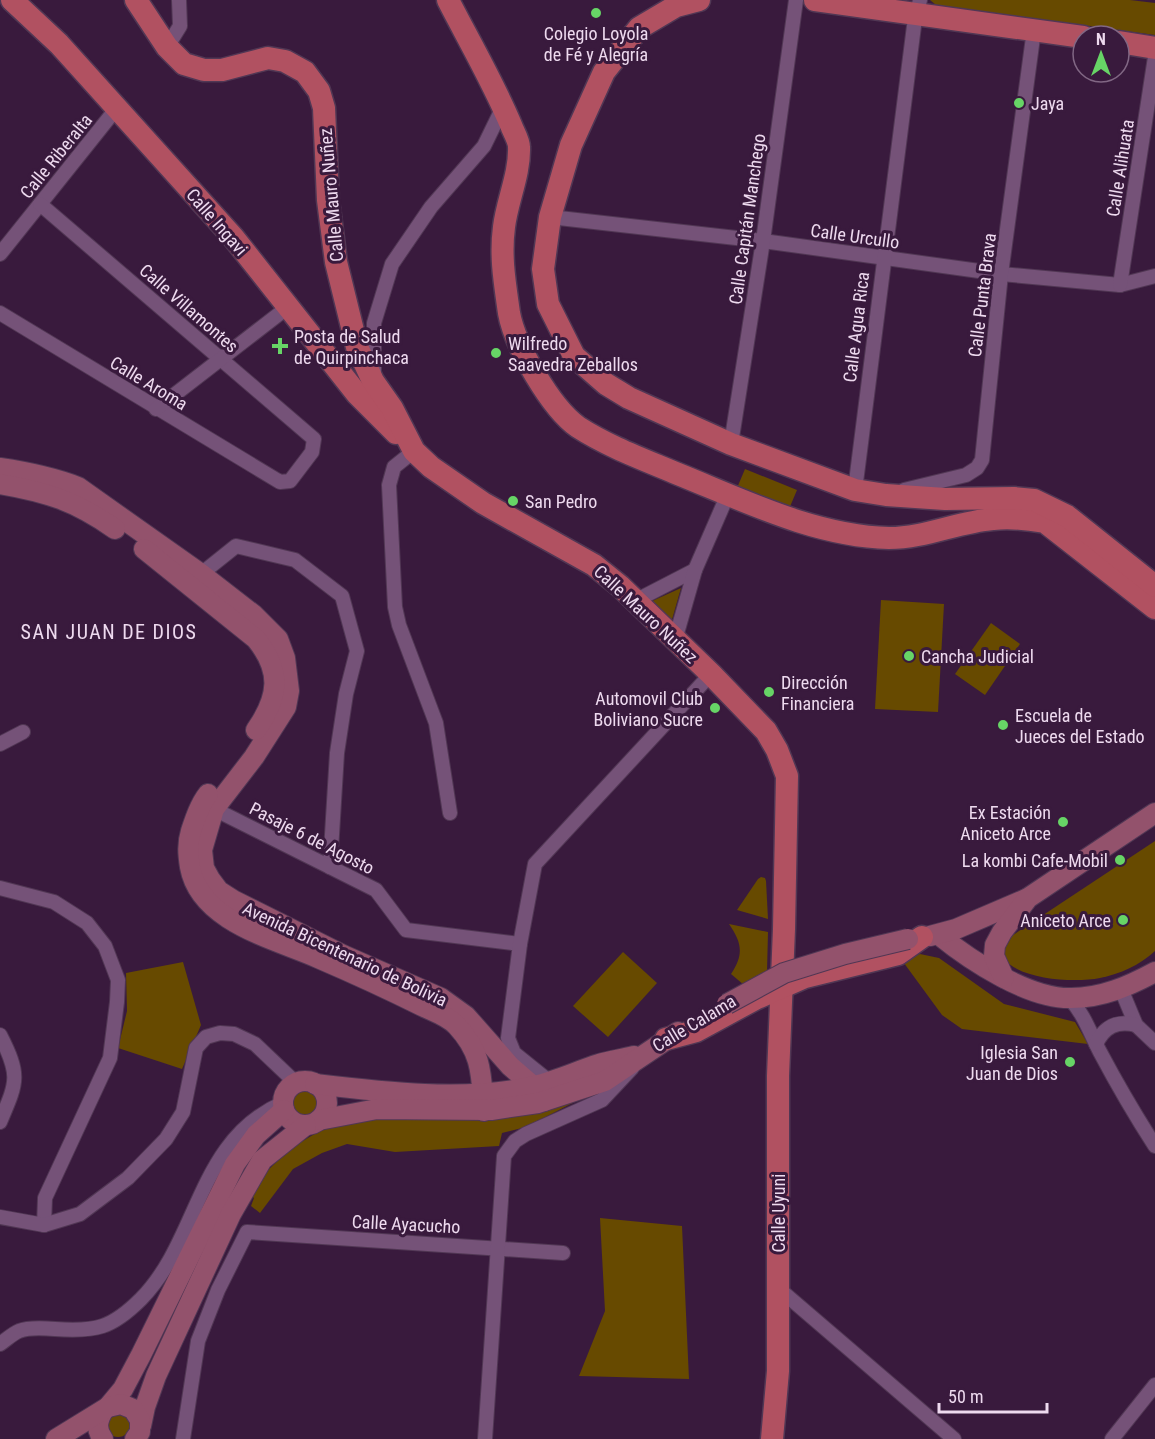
<svg xmlns="http://www.w3.org/2000/svg" width="1155" height="1439" font-family="'Roboto Condensed',sans-serif">
	<style>
		.green { fill: #674a00 }
		.lines { fill: none; stroke-linecap: round; stroke-linejoin: round }
		.street-casing { stroke: #513754; stroke-width: 16 }
		.secondary-casing { stroke: #513754; stroke-width: 22 }
		.primary-casing { stroke: #513754; stroke-width: 25 }
		.street { stroke: #755278; stroke-width: 14 }
		.secondary { stroke: #93526c; stroke-width: 20 }
		.primary { stroke: #b15161; stroke-width: 22 }
		.secondary-bridge-casing { stroke: #513754; stroke-width: 22; stroke-linecap: butt }
		.secondary-bridge { stroke: #93526c; stroke-width: 20 }
		.poi-dot { fill: #67d466; stroke: #391a3d; stroke-width: 2 }
		.labels { text-anchor: middle; dominant-baseline: central; stroke-width: 6; stroke-linejoin: round; paint-order: stroke }
		.poi-label { font-size: 18px; fill: #eedaef; stroke: #391a3d; text-anchor: start }
		.street-label { font-size: 18px; fill: #eedaef; stroke: #391a3d }
		.neighbourhood-label { font-size: 20px; letter-spacing: 1.5px; fill: #eedaef; stroke: #391a3d }
	</style>
	<rect width="100%" height="100%" fill="#391a3d"/>
	<g class="green">
		<polygon points="930,0 1130,0 1155,3 1155,35 936,5"/>
		<polygon points="745,469 797,490 789,509 737,488"/>
		<polygon points="681,588 671,623 650,602"/>
		<polygon points="881,600 944,604 938,712 875,709"/>
		<polygon points="991,623 1020,644 985,695 955,674"/>
		<path d="M1155,841V951C1140,965 1120,974 1100,978C1074,983 1020,980 1003,958V948L1007,939Z"/>
		<polygon points="761,877 765,878 766,881 768,919 737,910 758,879"/>
		<path d="M729,924L768,932L767,972L744,985L731,974C744,954 742,943 729,924Z"/>
		<polygon points="623,952 657,983 608,1037 573,1006"/>
		<polygon points="920,954 939,958 1004,1004 1075,1022 1088,1044 962,1029 942,1015 901,959"/>
		<polygon points="183,962 201,1025 182,1069 118,1048 127,1011 126,973"/>
		<circle cx="305" cy="1103" r="15"/>
		<polygon points="590,1094 526,1127 502,1133 499,1146 395,1152 347,1144 322,1153 293,1169 260,1213 251,1206 254,1198 249,1194 265,1173 291,1148 333,1123"/>
		<polygon points="600,1218 682,1226 689,1379 579,1376 605,1311"/>
		<circle cx="118" cy="1425" r="12"/>
	</g>
	<g class="lines">
		<g class="street-casing">
			<g id="street">
				<polyline points="167,47 180,26 179,0"/>
				<polyline points="550,217 763,241 1001,274 1120,285 1155,276"/>
				<polyline points="0,254 116,109"/>
				<polyline points="1120,285 1155,57"/>
				<polyline points="0,313 280,482 290,481 312,452 314,439 40,204"/>
				<polyline points="374,373 374,323 392,264 431,207 484,146 503,107"/>
				<polyline points="156,409 288,307"/>
				<polyline points="731,444 763,241 796,0"/>
				<polyline points="414,451 394,467 389,485 395,607 399,625 436,723 450,813"/>
				<polyline points="855,490 914,26 920,0"/>
				<polyline points="904,490 966,475 977,468 982,460 1001,274 1034,30"/>
				<polyline points="201,574 236,546 295,560 342,596 357,651 346,694 337,753 330,867"/>
				<polyline points="635,601 695,570"/>
				<polyline points="675,640 695,570 728,494"/>
				<polyline points="0,744 23,732"/>
				<polyline points="214,809 376,890 406,930 520,944"/>
				<polyline points="0,888 54,902 87,923 105,946 118,980 117,1002 110,1058 45,1198 44,1225"/>
				<polyline points="1121,989 1136,1025 1155,1043"/>
				<path d="M1070,999C1084,1014 1090,1033 1100,1052C1117,1084 1135,1115 1155,1146"/>
				<path d="M0,1035C21,1076 17,1082 0,1122"/>
				<path d="M1096,1044C1104,1027 1117,1020 1136,1025"/>
				<polyline points="550,1082 514,1053 508,1038 520,944 535,864 711,674"/>
				<polyline points="0,1217 44,1225 80,1214 128,1178 166,1139 183,1112 196,1048 206,1037 220,1033 234,1034 255,1044 296,1083"/>
				<polyline points="778,1288 954,1439"/>
				<path d="M0,1344C6,1340 12,1334 19,1331C29,1327 44,1328 55,1329C96,1332 112,1328 141,1299C200,1239 197,1140 283,1103"/>
				<polyline points="183,1439 198,1341 218,1290 247,1232 563,1253"/>
				<polyline points="485,1439 504,1156 515,1141 526,1134 602,1100 632,1068"/>
				<polyline points="1112,1439 1155,1385"/>
			</g>
		</g>
		<g class="secondary-casing">
			<g id="secondary">
				<path d="M0,468C27,472 52,477 78,487L201,574L254,615L278,639L285,658L289,691L286,707L254,757L214,809L202,850L204,868L210,879L219,891L233,900L343,955L441,998L466,1016L510,1066L533,1086L544,1101"/>
				<path d="M0,484C47,492 75,501 115,529"/>
				<path d="M144,549L256,639C282,671 279,697 256,730"/>
				<path d="M208,794C200,804 195,819 191,831C187,844 188,854 190,867C200,922 275,939 318,958C353,973 388,989 422,1006C434,1012 448,1016 457,1026C483,1054 481,1076 484,1111"/>
				<path d="M939,935C971,961 1029,999 1071,998C1102,998 1129,986 1155,972"/>
				<polyline points="930,936 956,929 1026,899"/>
				<polyline points="1004,978 994,956 995,945 1002,932 1028,898 1155,813"/>
				<circle cx="305" cy="1103" r="22"/>
				<path d="M315,1084C382,1092 468,1102 534,1086C556,1081 577,1071 599,1064C610,1061 622,1059 634,1056"/>
				<polyline points="319,1120 377,1109 491,1110 538,1103 605,1081 678,1032"/>
				<polyline points="108,1407 123,1389 141,1355 235,1164 256,1135 284,1110"/>
				<path d="M103,1411C97,1421 96,1430 103,1439"/>
				<polyline points="141,1426 145,1407 156,1376 231,1214 262,1160 306,1125"/>
				<polyline points="56,1439 108,1407 121,1404 133,1409 140,1420 140,1432 135,1439"/>
			</g>
		</g>
		<g class="primary-casing">
			<g id="primary">
				<polyline points="12,0 59,44 233,237 357,394 396,433"/>
				<polyline points="136,0 167,47 184,64 204,70 222,70 268,58 285,61 305,72 319,91 324,108 328,200 336,262 357,347 373,381 392,408 414,451 431,467 483,503 594,565 620,586 711,674 766,731 777,750 787,776 784,929 778,1076 778,1371 772,1439"/>
				<path d="M448,0C469,41 493,82 511,125C513,131 519,140 519,147C520,174 507,201 504,227C500,257 505,284 509,313C515,346 551,408 578,427C609,447 645,460 678,474C745,501 815,536 889,538C925,538 957,522 993,519C1010,517 1028,519 1045,522L1155,608"/>
				<polyline points="699,0 676,6 639,28 604,72 571,145 550,217 543,269 548,304 574,356 606,384 629,398 731,444 855,490 886,495 945,499 1014,498 1034,500 1067,516 1155,586"/>
				<polyline points="815,0 1083,37"/>
				<polyline points="1119,42 1155,48"/>
				<polyline points="666,1039 696,1031 755,999 805,977 898,954 922,937"/>
			</g>
		</g>
		<use href="#street" class="street"/>
		<use href="#secondary" class="secondary"/>
		<use href="#primary" class="primary"/>
		<g class="secondary-bridge-casing">
			<polyline id="secondary-bridge" points="727,1004 784,973 845,954 908,939"/>
		</g>
		<use href="#secondary-bridge" class="secondary-bridge"/>
	</g>
	<g class="poi-dot">
		<circle cx="596" cy="13" r="6"/>
		<circle cx="1019" cy="103" r="6"/>
		<path d="M277 337h6v6h6v6h-6v6h-6v-6h-6v-6h6z"/>
		<circle cx="496" cy="353" r="6"/>
		<circle cx="513" cy="501" r="6"/>
		<circle cx="909" cy="656" r="6"/>
		<circle cx="769" cy="692" r="6"/>
		<circle cx="715" cy="708" r="6"/>
		<circle cx="1003" cy="725" r="6"/>
		<circle cx="1063" cy="822" r="6"/>
		<circle cx="1120" cy="860" r="6"/>
		<circle cx="1123" cy="920" r="6"/>
		<circle cx="1070" cy="1062" r="6"/>
	</g>
	<g class="labels">
		<g class="poi-label">
			<text x="596" y="33" text-anchor="middle">Colegio Loyola<tspan x="596" dy="21">de Fé y Alegría</tspan></text>
			<text x="1031" y="103">Jaya</text>
			<text x="294" y="336">Posta de Salud<tspan x="294" dy="21">de Quirpinchaca</tspan></text>
			<text x="508" y="343">Wilfredo<tspan x="508" dy="21">Saavedra Zeballos</tspan></text>
			<text x="525" y="501">San Pedro</text>
			<text x="921" y="656">Cancha Judicial</text>
			<text x="781" y="682">Dirección<tspan x="781" dy="21">Financiera</tspan></text>
			<text x="703" y="698" text-anchor="end">Automovil Club<tspan x="703" dy="21">Boliviano Sucre</tspan></text>
			<text x="1015" y="715">Escuela de<tspan x="1015" dy="21">Jueces del Estado</tspan></text>
			<text x="1051" y="812" text-anchor="end">Ex Estación<tspan x="1051" dy="21">Aniceto Arce</tspan></text>
			<text x="1108" y="860" text-anchor="end">La kombi Cafe-Mobil</text>
			<text x="1111" y="920" text-anchor="end">Aniceto Arce</text>
			<text x="1058" y="1052" text-anchor="end">Iglesia San<tspan x="1058" dy="21">Juan de Dios</tspan></text>
		</g>
		<g class="street-label">
			<text transform="translate(56 156) rotate(-51)">Calle Riberalta</text>
			<text transform="translate(1120 168) rotate(-81)">Calle Alihuata</text>
			<text transform="translate(331 195) rotate(-95)">Calle Mauro Nuñez</text>
			<text transform="translate(747 219) rotate(-82)">Calle Capitán Manchego</text>
			<text transform="translate(217 222) rotate(49)">Calle Ingavi</text>
			<text transform="translate(855 236) rotate(8)">Calle Urcullo</text>
			<text transform="translate(982 295) rotate(-83)">Calle Punta Brava</text>
			<text transform="translate(189 308) rotate(41)">Calle Villamontes</text>
			<text transform="translate(856 327) rotate(-83)">Calle Agua Rica</text>
			<text transform="translate(149 383) rotate(31)">Calle Aroma</text>
			<text transform="translate(646 614) rotate(43)">Calle Mauro Nuñez</text>
			<text transform="translate(312 838) rotate(27)">Pasaje 6 de Agosto</text>
			<text transform="translate(345 954) rotate(25)">Avenida Bicentenario de Bolivia</text>
			<text transform="translate(694 1023) rotate(-31)">Calle Calama</text>
			<text transform="translate(778 1213) rotate(-90)">Calle Uyuni</text>
			<text transform="translate(406 1224) rotate(3)">Calle Ayacucho</text>
		</g>
		<g class="neighbourhood-label">
			<text x="109" y="632">SAN JUAN DE DIOS</text>
		</g>
	</g>
	<g transform="translate(1101 54)"><circle r="28" fill="#391a3d" stroke="#816784" stroke-width="1.5"/>
	<path d="M0-4.5L10 22L0 15L-10 22Z" fill="#67d466"/>
	<text y="-9" font-size="16" font-weight="bold" text-anchor="middle" fill="#eedaef">N</text>
	</g>
	<path d="M939 1403v9h108v-9" fill="none" stroke="#eedaef" stroke-width="3"/>
	<text x="948" y="1403" font-size="18" fill="#eedaef" stroke="#391a3d" stroke-width="4.5" paint-order="stroke">50 m</text>
</svg>
